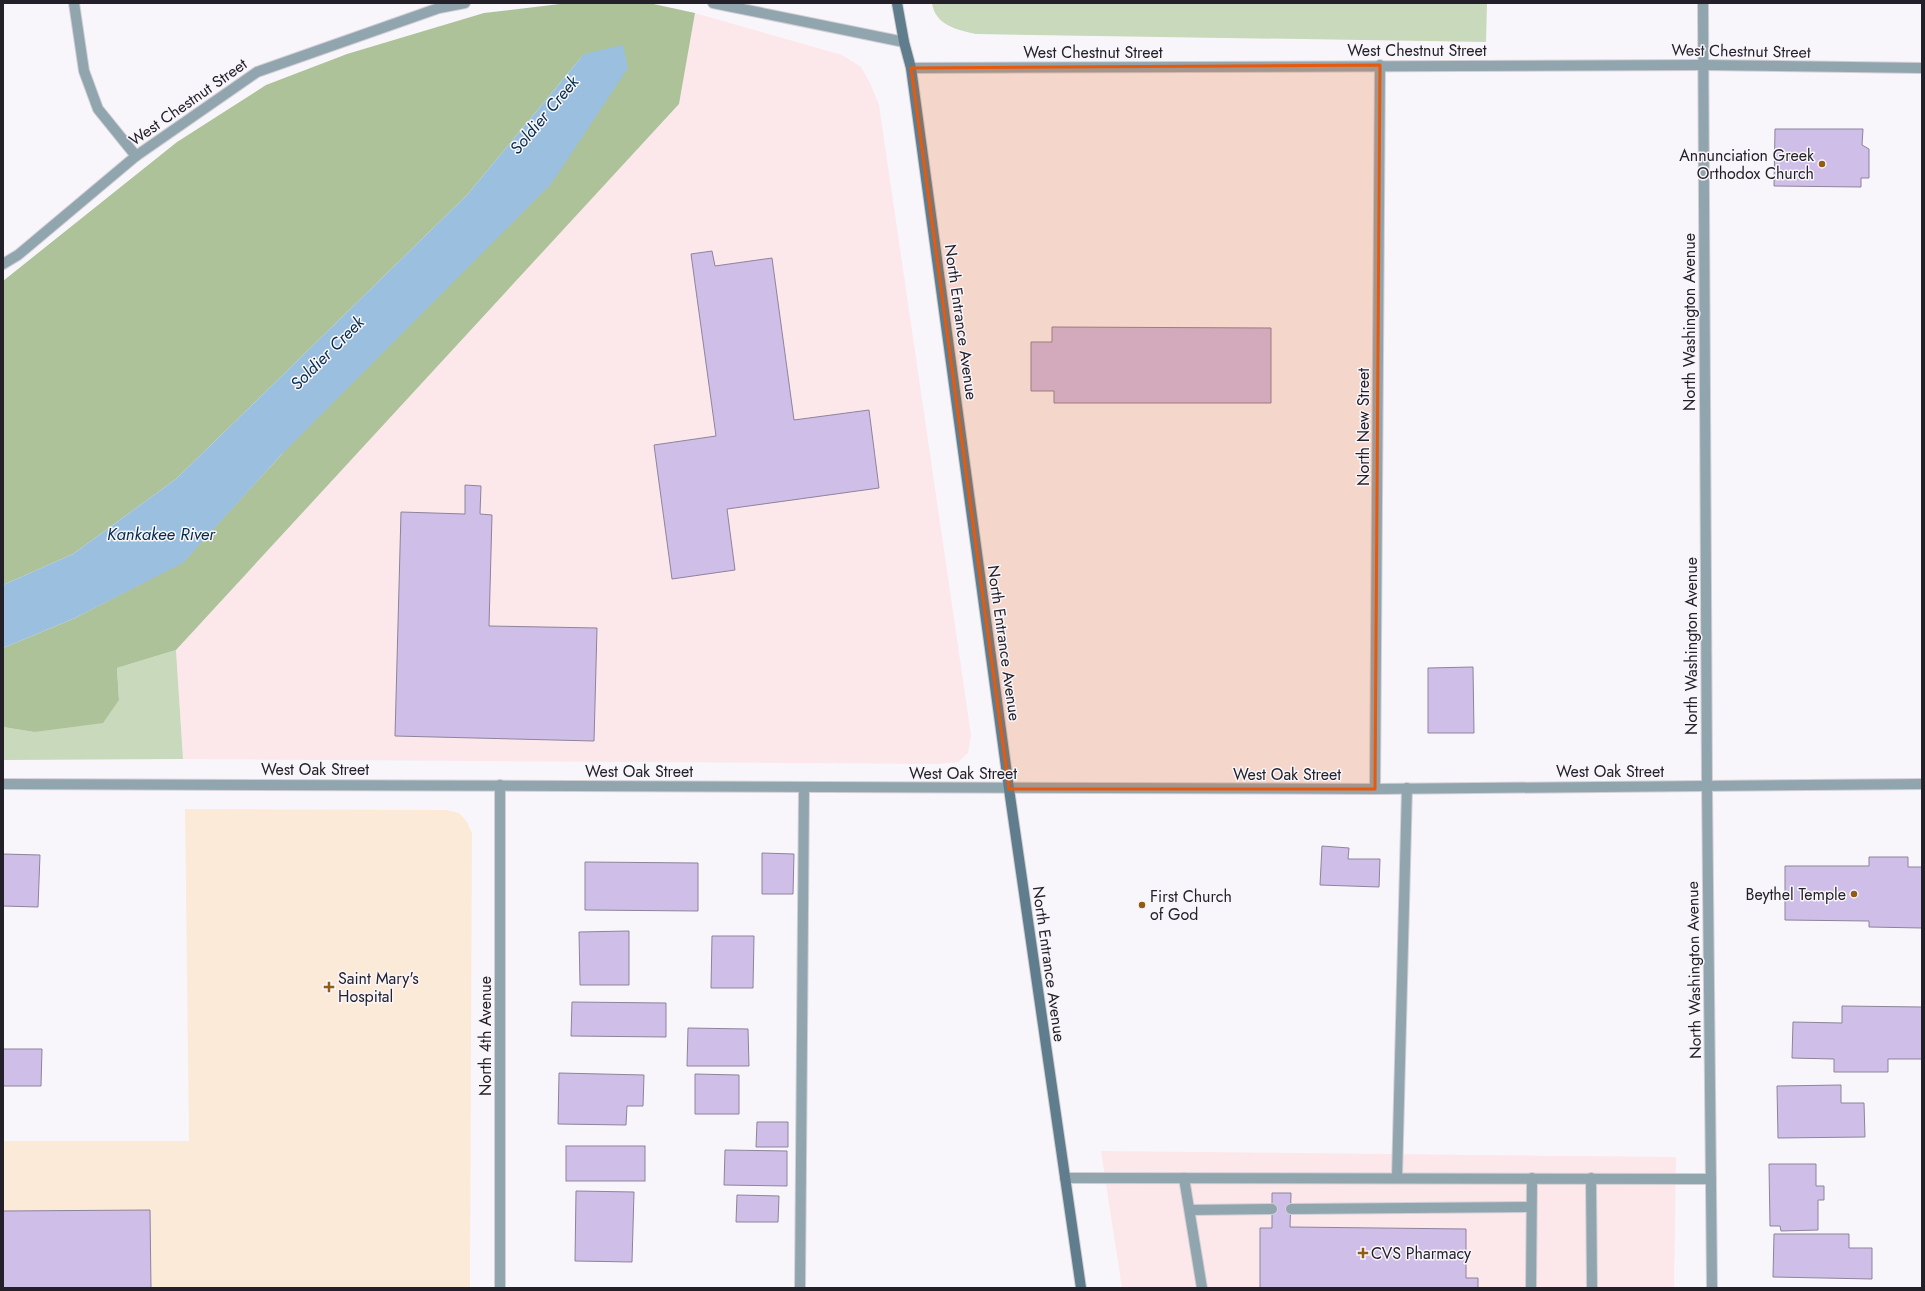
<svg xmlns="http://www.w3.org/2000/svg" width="1925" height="1291" font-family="Jost,sans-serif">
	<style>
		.commercial { fill: #fce7eb }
		.medical { fill: #fcead9 }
		.green { fill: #c9d9bb }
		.forest { fill: #adc299 }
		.water { fill: #9bbfdf }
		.building { fill: #cfbee8; stroke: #8d849b }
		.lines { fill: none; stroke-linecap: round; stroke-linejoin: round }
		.service-casing { stroke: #d2cfd5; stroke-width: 12 }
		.minor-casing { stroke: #d2cfd5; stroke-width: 12 }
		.secondary-casing { stroke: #d2cfd5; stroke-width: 12 }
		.service { stroke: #91a5af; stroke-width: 10 }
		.minor { stroke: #91a5af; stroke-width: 10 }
		.secondary { stroke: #5f7d8c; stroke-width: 10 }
		.marked { fill: #e8590c; fill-opacity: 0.2; stroke: #e8590c; stroke-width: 3; stroke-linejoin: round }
		.poi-dot { fill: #935b14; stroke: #f8f6fb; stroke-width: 1.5 }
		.labels { text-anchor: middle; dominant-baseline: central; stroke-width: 3; stroke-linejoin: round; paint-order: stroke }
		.street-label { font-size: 16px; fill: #242029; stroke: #f8f6fb }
		.poi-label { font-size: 16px; fill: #242029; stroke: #f8f6fb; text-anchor: start }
		.water-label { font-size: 17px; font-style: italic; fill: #022c4c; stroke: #f8f6fb }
	</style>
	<rect width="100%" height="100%" fill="#f8f6fb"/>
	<g class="commercial">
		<polygon points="695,13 842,55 861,67 870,83 879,105 971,735 968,753 958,762 939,764 183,759 176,650 679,104"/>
		<polygon points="1101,1151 1676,1157 1674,1288 1122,1288"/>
	</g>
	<polygon class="medical" points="185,809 446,810 459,813 467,822 472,833 470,1288 3,1288 3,1141 189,1141"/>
	<g class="green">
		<path d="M932,3H1487L1486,42L976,34C957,30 935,25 932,3Z"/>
		<polygon points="176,650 183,759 3,760 3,727 34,732 119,700 117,668"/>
	</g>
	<polygon class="forest" points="568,3 649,3 695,13 679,104 176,650 117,668 119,700 103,723 34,732 3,727 3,648 75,618 183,562 281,455 584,54 467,195 176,479 73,554 3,585 3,281 177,142 266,85 347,54 484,13"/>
	<polygon class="water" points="623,45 628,68 551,184 281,455 183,563 75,618 3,648 3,585 73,554 176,479 467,195 584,54"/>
	<g class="building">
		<polygon points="1775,129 1863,129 1862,145 1869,149 1869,178 1861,178 1861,187 1774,186"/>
		<polygon points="712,251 715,266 772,258 794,420 869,410 879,488 727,509 735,570 672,579 654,445 716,436 691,254"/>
		<polygon points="1052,327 1271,328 1271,403 1054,403 1054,391 1031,391 1031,342 1052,342"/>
		<polygon points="465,485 481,486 480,514 492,515 489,626 597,628 594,741 395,736 401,512 465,514"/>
		<polygon points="1473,667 1474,733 1428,733 1428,668"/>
		<polygon points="1322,846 1349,848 1348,859 1380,859 1379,887 1320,885"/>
		<polygon points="762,853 794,854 793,894 762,894"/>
		<polygon points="3,854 40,855 38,907 3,906"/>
		<polygon points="1869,857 1908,857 1908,867 1922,867 1922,928 1869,927 1869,921 1785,920 1785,866 1869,866"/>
		<polygon points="585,862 698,863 698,911 585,910"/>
		<polygon points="629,931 629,985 580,985 579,932"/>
		<polygon points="712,936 754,936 753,988 711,988"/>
		<polygon points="572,1002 666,1003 666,1037 571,1036"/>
		<polygon points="1842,1006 1922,1007 1922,1059 1888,1059 1888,1072 1834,1072 1834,1059 1792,1058 1793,1022 1842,1023"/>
		<polygon points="688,1028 748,1029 749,1066 687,1066"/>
		<polygon points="3,1049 42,1049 41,1086 3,1086"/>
		<polygon points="559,1073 644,1075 643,1106 627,1106 626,1125 558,1124"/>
		<polygon points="695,1074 739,1075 739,1114 695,1114"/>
		<polygon points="1841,1085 1841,1103 1864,1103 1865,1137 1778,1138 1777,1086"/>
		<polygon points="757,1122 788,1122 788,1147 756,1147"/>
		<rect x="566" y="1146" width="79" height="35"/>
		<polygon points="725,1150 787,1151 787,1186 724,1185"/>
		<polygon points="1769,1164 1816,1164 1816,1186 1824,1186 1824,1200 1818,1200 1818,1230 1781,1231 1780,1226 1770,1226"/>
		<polygon points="576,1191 634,1192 632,1262 575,1261"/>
		<polygon points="1272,1193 1291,1193 1290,1227 1466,1229 1466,1278 1478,1278 1478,1288 1260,1288 1260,1228 1272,1228"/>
		<polygon points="737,1195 779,1196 778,1222 736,1222"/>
		<polygon points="150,1210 151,1288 3,1288 3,1211"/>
		<polygon points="1774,1234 1849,1234 1849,1248 1872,1248 1872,1279 1773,1277"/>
	</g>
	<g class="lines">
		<g class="service-casing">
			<g id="service">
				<polyline points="74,3 84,71 98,109 136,156"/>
				<polyline points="1065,1178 1711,1179"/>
				<polyline points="1184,1178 1202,1288"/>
				<polyline points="1397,1178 1407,788"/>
				<polyline points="1591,1178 1592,1288"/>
				<polyline points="1291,1209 1531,1207"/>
				<polyline points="1190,1210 1272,1209"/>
				<polyline points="800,1288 804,787"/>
				<polyline points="1531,1288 1532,1178"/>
			</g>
		</g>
		<g class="minor-casing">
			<g id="minor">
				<polyline points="713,3 904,42"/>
				<polyline points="1703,3 1707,786 1712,1288"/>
				<polyline points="911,68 1702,65 1922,68"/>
				<polyline points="3,264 18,255 136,156 257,72 439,8 465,3"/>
				<polyline points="3,784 1375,789 1922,784"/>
				<polyline points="1375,789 1380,65"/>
				<polyline points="500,1288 500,785"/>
			</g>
		</g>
		<g class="secondary-casing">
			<polyline id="secondary" points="897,3 904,42 911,68 1009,789 1081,1288"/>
		</g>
		<use href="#service" class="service"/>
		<use href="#minor" class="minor"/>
		<use href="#secondary" class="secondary"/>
	</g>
	<path class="marked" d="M1380,65L1375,789H1009L911,68Z"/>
	<g class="poi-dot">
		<circle cx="1822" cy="164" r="4"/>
		<circle cx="1854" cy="894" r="4"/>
		<circle cx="1142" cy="905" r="4"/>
		<path d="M327 981h4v4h4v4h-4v4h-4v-4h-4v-4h4z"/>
		<path d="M1361 1247h4v4h4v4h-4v4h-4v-4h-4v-4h4z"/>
	</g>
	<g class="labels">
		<g class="street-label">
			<text x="1417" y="50">West Chestnut Street</text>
			<text transform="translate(1741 51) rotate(1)">West Chestnut Street</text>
			<text x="1093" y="52">West Chestnut Street</text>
			<text transform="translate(188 102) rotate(-35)">West Chestnut Street</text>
			<text transform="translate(961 322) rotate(82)">North Entrance Avenue</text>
			<text transform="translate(1689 322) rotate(-90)">North Washington Avenue</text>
			<text transform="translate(1363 427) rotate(-90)">North New Street</text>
			<text transform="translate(1004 643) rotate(82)">North Entrance Avenue</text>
			<text transform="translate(1691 646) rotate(-90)">North Washington Avenue</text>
			<text x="315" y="769">West Oak Street</text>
			<text x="639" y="771">West Oak Street</text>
			<text x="1610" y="771">West Oak Street</text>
			<text x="963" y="773">West Oak Street</text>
			<text x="1287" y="774">West Oak Street</text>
			<text transform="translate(1049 964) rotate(82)">North Entrance Avenue</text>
			<text transform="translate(1694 970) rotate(-91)">North Washington Avenue</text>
			<text transform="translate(485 1036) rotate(-90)">North 4th Avenue</text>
		</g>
		<g class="poi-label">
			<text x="1814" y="155" text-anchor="end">Annunciation Greek<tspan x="1814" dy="18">Orthodox Church</tspan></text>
			<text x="1846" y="894" text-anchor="end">Beythel Temple</text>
			<text x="1150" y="896">First Church<tspan x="1150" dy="18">of God</tspan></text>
			<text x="338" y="978">Saint Mary's<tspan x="338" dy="18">Hospital</tspan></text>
			<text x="1371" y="1253">CVS Pharmacy</text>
		</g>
		<g class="water-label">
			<text transform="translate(544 115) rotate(-50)">Soldier Creek</text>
			<text transform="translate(327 353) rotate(-45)">Soldier Creek</text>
			<text x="161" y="534">Kankakee River</text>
		</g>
	</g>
	<rect width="1925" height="1291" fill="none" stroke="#242029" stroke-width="8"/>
</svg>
